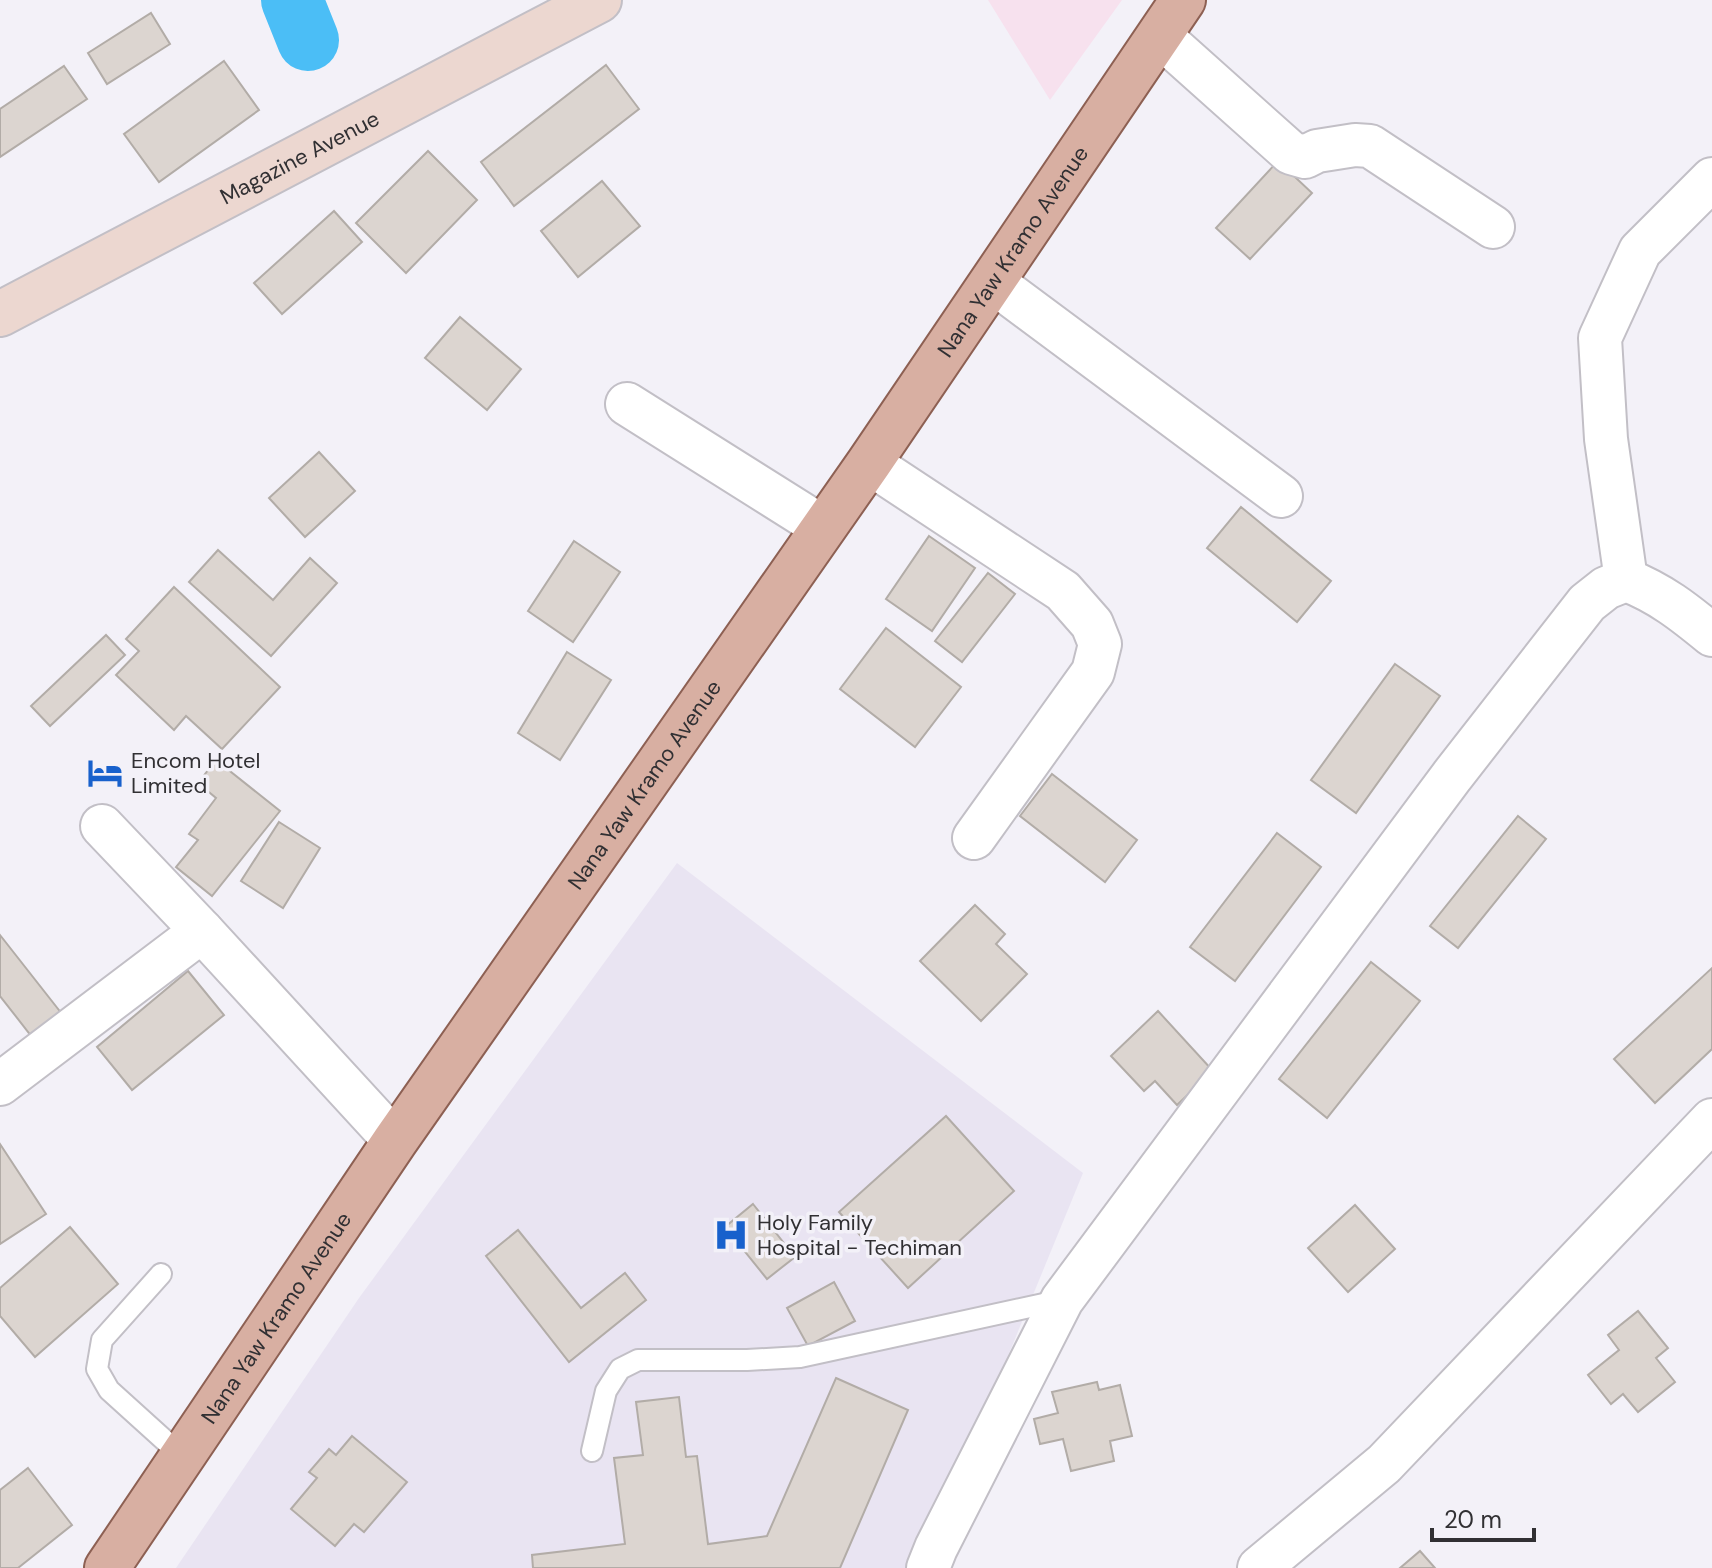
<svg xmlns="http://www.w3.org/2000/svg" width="1712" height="1568" font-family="'DM Sans',sans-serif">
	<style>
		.commercial { fill: #f7e1ee }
		.built { fill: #e9e4f2 }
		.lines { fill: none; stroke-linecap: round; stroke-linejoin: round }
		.river { stroke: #4bbef6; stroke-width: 62 }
		.building { fill: #dcd5d0; stroke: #b2aca7; stroke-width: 2 }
		.lane-casing { stroke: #c2bfc6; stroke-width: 24 }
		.street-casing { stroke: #c2bfc6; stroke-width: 46 }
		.secondary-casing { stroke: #c2bfc6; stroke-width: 48 }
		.primary-casing { stroke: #8d6053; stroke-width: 48 }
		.lane { stroke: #fff; stroke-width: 20 }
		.street { stroke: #fff; stroke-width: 42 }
		.secondary { stroke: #ecd7d0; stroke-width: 44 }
		.primary { stroke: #d8afa2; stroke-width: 44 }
		.labels { text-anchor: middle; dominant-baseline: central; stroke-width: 7; stroke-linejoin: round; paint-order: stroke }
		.street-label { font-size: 22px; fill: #313033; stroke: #f3f1f8 }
		.poi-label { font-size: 22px; fill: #313033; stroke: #f3f1f8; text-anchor: start }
	</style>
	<rect width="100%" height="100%" fill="#f3f1f8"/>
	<polygon class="commercial" points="988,0 1122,0 1050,100"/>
	<polygon class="built" points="677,863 1083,1173 921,1568 176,1568 359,1298"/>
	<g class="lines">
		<polyline class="river" points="292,0 308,40"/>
	</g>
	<g class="building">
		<polygon points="151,13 170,44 107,84 88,53"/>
		<polygon points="224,61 259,110 159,182 124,134"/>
		<polygon points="606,65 639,109 514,206 481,162"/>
		<polygon points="64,66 87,99 0,157 0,109"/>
		<polygon points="428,151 477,200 406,273 356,223"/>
		<polygon points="1278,161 1312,193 1250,259 1216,228"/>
		<polygon points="602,181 640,226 578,277 541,231"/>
		<polygon points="334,211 362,242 282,314 254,283"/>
		<polygon points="460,317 521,369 487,410 425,358"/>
		<polygon points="319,452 355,491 305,537 269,498"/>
		<polygon points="1241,507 1331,581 1297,622 1207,548"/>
		<polygon points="929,536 975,568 932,631 886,599"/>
		<polygon points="574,541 620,572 573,642 528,611"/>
		<polygon points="218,550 273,600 310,558 337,583 271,656 189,582"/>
		<polygon points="988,573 1015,594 962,662 935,641"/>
		<polygon points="174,587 280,687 222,749 186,716 174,730 116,675 139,651 126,639"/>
		<polygon points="886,628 961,687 915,747 840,689"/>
		<polygon points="106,635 125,655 50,726 31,706"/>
		<polygon points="567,652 611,680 560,760 518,733"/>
		<polygon points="1395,664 1440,696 1356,813 1311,780"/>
		<polygon points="216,760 280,811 212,896 176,867 198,840 189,834 216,798 198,783"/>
		<polygon points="1052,774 1137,840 1105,882 1020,816"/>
		<polygon points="1518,816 1546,839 1458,948 1430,926"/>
		<polygon points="279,822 320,848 283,908 241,881"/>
		<polygon points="1277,833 1321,867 1235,981 1190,947"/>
		<polygon points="975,905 1005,934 996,944 1027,974 981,1021 920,961"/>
		<polygon points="0,935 62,1014 32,1037 0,996"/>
		<polygon points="1371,962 1420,1001 1327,1118 1279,1079"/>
		<polygon points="1712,968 1712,1049 1655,1103 1614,1059"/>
		<polygon points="188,971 224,1015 132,1090 97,1047"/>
		<polygon points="1158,1011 1213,1071 1177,1105 1155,1081 1144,1091 1111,1056"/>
		<polygon points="946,1116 1014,1191 908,1288 839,1212"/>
		<polygon points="0,1144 46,1214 0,1244"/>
		<polygon points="753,1204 795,1257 767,1279 725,1227"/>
		<polygon points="1355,1205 1395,1249 1348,1292 1308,1248"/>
		<polygon points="70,1227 118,1284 35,1357 0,1316 0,1288"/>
		<polygon points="518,1230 581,1308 625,1273 646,1300 569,1362 486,1256"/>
		<polygon points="834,1282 855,1321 808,1346 787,1308"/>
		<polygon points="1638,1311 1668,1348 1656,1358 1675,1382 1638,1412 1623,1394 1611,1404 1588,1375 1619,1350 1608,1335"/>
		<polygon points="836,1378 908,1410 840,1568 533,1568 532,1555 625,1544 614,1458 643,1455 636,1402 679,1397 686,1457 697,1456 708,1544 767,1536"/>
		<polygon points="1097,1382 1099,1390 1120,1385 1132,1436 1110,1441 1114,1461 1071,1471 1063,1439 1040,1444 1034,1419 1058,1413 1052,1392"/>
		<polygon points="352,1436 407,1482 364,1532 354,1524 335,1546 291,1509 317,1478 309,1472 329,1449 336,1455"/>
		<polygon points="28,1468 72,1525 18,1568 0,1568 0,1490"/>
		<polygon points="1420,1551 1435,1568 1400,1568"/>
	</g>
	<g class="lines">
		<g class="lane-casing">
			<g id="lane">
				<polyline points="161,1274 102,1340 97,1369 109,1390 182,1456"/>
				<polyline points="592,1451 606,1391 620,1369 638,1360 747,1360 800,1357 1062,1300"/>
			</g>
		</g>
		<g class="street-casing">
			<g id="street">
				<polyline points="1159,35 1291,153 1305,157 1317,151 1355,145 1370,146 1493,227"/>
				<polyline points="993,282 1281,496"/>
				<polyline points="627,404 824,528"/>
				<polyline points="869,463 1063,591 1092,624 1100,644 1093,672 974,838"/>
				<polyline points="1626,580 1606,439 1600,338 1640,251 1712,179"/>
				<polyline points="102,826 202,931"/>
				<polyline points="0,1084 202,931 395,1141"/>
				<path d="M928,1568L936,1548L1062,1300L1452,776L1587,603L1606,588L1626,580C1660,593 1684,612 1712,635"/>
				<polyline points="1259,1568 1384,1464 1712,1120"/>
			</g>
		</g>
		<g class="secondary-casing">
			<g id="secondary">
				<path id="s1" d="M0,314L599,0"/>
			</g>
		</g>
		<g class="primary-casing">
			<g id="primary">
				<path id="s2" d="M107,1568L395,1141L869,463L1183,0"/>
			</g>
		</g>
		<use href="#lane" class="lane"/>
		<use href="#street" class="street"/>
		<use href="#secondary" class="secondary"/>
		<use href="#primary" class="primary"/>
	</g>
	<defs>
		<g id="hotel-bare" transform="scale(2.76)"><path d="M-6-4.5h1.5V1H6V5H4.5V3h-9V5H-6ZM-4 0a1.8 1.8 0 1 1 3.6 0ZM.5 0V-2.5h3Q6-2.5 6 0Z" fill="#1861cc" stroke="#f3f1f8" stroke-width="2.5" paint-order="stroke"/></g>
		<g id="hospital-bare" transform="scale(2.76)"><path d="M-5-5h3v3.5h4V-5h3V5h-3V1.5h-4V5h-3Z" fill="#1861cc" stroke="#f3f1f8" stroke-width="2.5" paint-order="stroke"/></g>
	</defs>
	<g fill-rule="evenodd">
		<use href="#hotel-bare" x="105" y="773"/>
		<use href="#hospital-bare" x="731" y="1235"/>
	</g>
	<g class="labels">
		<g class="street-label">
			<text stroke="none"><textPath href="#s1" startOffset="338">Magazine Avenue</textPath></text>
			<text stroke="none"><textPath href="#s2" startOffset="1598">Nana Yaw Kramo Avenue</textPath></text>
			<text stroke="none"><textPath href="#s2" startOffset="950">Nana Yaw Kramo Avenue</textPath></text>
			<text stroke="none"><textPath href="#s2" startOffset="302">Nana Yaw Kramo Avenue</textPath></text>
		</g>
		<g class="poi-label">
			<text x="131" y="760">Encom Hotel<tspan x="131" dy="25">Limited</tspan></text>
			<text x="757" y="1222">Holy Family<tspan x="757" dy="25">Hospital - Techiman</tspan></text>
		</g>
	</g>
	<path d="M1432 1528v12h102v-12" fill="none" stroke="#313033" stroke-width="4"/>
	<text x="1444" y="1528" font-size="24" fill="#313033" stroke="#f3f1f8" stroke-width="6" paint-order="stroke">20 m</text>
</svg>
